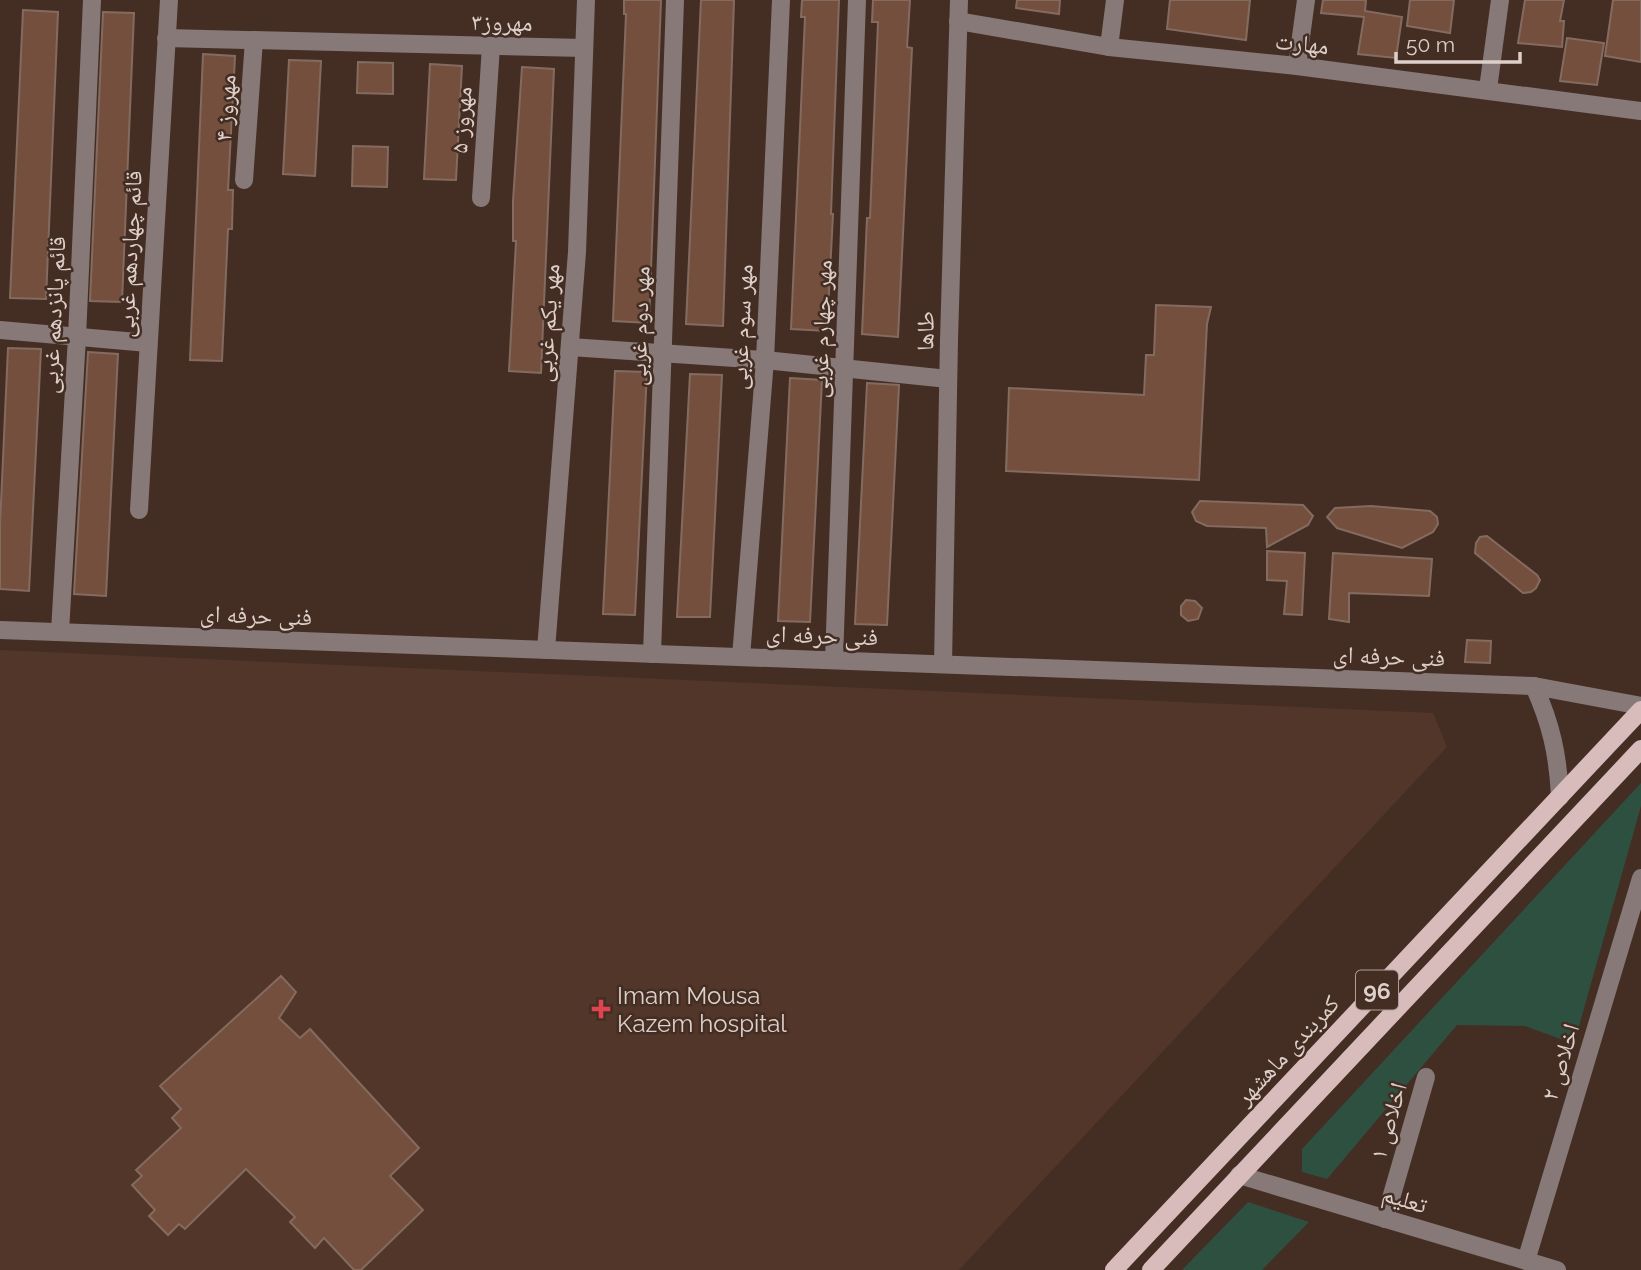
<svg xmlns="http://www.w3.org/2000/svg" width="1641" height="1270" font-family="Raleway,'Noto Naskh Arabic',sans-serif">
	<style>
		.built { fill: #523629 }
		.green { fill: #2d5041 }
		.building { fill: #744f3d; stroke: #846b5f; stroke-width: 2 }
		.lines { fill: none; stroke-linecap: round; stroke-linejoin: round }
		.minor { stroke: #867978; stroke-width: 18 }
		.major { stroke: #d8bcbc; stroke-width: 18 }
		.health-dot { fill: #e0444e; stroke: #442e24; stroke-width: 2.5 }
		.labels { text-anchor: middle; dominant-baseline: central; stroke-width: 5; stroke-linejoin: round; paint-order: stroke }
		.shield { fill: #442e24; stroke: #af9f98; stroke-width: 2 }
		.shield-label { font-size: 23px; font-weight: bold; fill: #ddcfc9 }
		.street-label { font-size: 24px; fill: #ddcfc9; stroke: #442e24 }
		.poi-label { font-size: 24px; fill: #ddcfc9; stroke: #442e24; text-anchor: start }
	</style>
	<rect width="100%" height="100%" fill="#442e24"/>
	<polygon class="built" points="0,650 1433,713 1447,747 959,1270 0,1270"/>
	<g class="green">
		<polygon points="1641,783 1641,806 1574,1044 1525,1026 1457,1025 1327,1179 1302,1172 1302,1149"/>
		<polygon points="1248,1202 1309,1222 1262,1270 1182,1270"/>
	</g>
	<g class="building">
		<polygon points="624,0 661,0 649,323 613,321 626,14 624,14"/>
		<polygon points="701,0 734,0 723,326 686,324"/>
		<polygon points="802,0 839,0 831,214 833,214 827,331 791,329 805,17 801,17"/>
		<polygon points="873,0 910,0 907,47 912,48 898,337 862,334 867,218 870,218 878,22 872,22"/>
		<polygon points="1017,0 1060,0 1059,14 1016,8"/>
		<polygon points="1170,0 1250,0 1246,40 1167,29"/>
		<polygon points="1323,0 1366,0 1365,11 1402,17 1396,58 1358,54 1364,17 1321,13"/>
		<polygon points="1410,0 1454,0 1450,33 1407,26"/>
		<polygon points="1525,0 1564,0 1560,21 1564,21 1562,47 1518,43"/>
		<polygon points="1613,0 1641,0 1641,62 1605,56"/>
		<polygon points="23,10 58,12 46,299 10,298"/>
		<polygon points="103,12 134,13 122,302 90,301"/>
		<polygon points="1567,38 1604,43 1597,85 1560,81"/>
		<polygon points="203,54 235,56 228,190 233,190 232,229 228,229 222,361 190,360"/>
		<polygon points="289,60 321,61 315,176 283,174"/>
		<polygon points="358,62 393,63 393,94 357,93"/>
		<polygon points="430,64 462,66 456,180 424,179"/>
		<polygon points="522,67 554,69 541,373 509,371 516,241 513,241 513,201"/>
		<polygon points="353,146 388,147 387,187 352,186"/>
		<polygon points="1156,305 1211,307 1207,324 1199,480 1006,471 1009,388 1144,395 1146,355 1154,355"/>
		<polygon points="8,348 41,349 29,591 0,589 0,525"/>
		<polygon points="88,352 118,354 106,596 74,594"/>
		<polygon points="615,371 647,372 635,615 603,614"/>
		<polygon points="690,374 722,375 710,617 677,617"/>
		<polygon points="790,378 822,380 810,622 778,621"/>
		<polygon points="867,383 899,385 887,625 855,624"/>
		<polygon points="1200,501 1303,505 1313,516 1308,525 1267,547 1266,528 1207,526 1196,521 1192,512"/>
		<polygon points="1371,506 1430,511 1437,517 1438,524 1433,532 1402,548 1337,528 1327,517 1335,508"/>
		<polygon points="1487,536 1537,575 1540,580 1536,588 1531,592 1523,593 1475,553 1476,543 1480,537"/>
		<polygon points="1267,551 1305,553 1302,615 1284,614 1287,581 1267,580"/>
		<polygon points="1333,553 1432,559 1429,596 1349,593 1349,622 1329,619"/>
		<polygon points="1186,600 1195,601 1202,608 1198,619 1188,621 1181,615 1181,606"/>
		<polygon points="1467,640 1491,641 1490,663 1465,662"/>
		<polygon points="281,976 296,992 279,1018 300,1038 310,1029 419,1148 390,1176 423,1210 361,1270 354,1270 324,1238 315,1248 290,1222 295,1217 246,1169 185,1229 179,1224 168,1235 149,1216 155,1210 132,1185 142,1176 136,1170 181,1128 172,1118 181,1109 160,1086"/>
	</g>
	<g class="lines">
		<g class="minor">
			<polyline points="958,21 1109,47 1297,66 1641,111"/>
			<polyline points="166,38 584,48"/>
			<polyline points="1109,47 1115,0"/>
			<polyline points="1297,66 1306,0"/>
			<polyline points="1488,89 1500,0"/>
			<polyline points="244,180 254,40"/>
			<polyline points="481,198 491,46"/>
			<polyline points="0,330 148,343"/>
			<polyline points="570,347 765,360 948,379"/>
			<polyline points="139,510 169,0"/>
			<polyline points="0,630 1534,686 1641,706"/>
			<polyline points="60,632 77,337 92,0"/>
			<polyline points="546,650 577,252 586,0"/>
			<polyline points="652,654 675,0"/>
			<polyline points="741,657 765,360 781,0"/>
			<polyline points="834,660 857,0"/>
			<polyline points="943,664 949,340 959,0"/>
			<path d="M1534,686C1551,724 1558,754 1560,797"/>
			<polyline points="1239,1175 1557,1270"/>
			<polyline points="1385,1219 1426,1077"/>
			<polyline points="1526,1261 1641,878"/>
		</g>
		<g class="major">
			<polyline points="1114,1270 1641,710"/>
			<polyline points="1151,1270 1641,749"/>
		</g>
	</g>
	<path class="health-dot" d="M597.5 998.5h7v7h7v7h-7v7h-7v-7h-7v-7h7z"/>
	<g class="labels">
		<rect class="shield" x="1356" y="970.5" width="42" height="39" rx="5"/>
		<g class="shield-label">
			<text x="1377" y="990">96</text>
		</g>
		<g class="street-label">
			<text transform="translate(502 22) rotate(1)">مهروز۳</text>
			<text transform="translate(1302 43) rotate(6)">مهارت</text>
			<text transform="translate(225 108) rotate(-86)">مهروز ۴</text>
			<text transform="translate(461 120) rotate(-86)">مهروز ۵</text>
			<text transform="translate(129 254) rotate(-87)">قائم چهاردهم غربی</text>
			<text transform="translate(53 315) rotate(-87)">قائم پانزدهم غربی</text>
			<text transform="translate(547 323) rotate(-86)">مهر یکم غربی</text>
			<text transform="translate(639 326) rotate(-88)">مهر دوم غربی</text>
			<text transform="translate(741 327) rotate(-87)">مهر سوم غربی</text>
			<text transform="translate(821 329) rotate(-88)">مهر چهارم غربی</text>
			<text transform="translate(925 331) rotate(-89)">طاها</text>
			<text transform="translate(256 615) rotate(2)">فنی حرفه ای</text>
			<text transform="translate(822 635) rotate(2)">فنی حرفه ای</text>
			<text transform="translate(1389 656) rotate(2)">فنی حرفه ای</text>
			<text transform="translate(1287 1050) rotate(-47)">کمربندی ماهشهر</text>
			<text transform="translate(1560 1062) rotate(-73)">اخلاص ۲</text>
			<text transform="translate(1388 1121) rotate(-74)">اخلاص ۱</text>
			<text transform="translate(1405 1199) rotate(17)">تعلیم</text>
		</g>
		<g class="poi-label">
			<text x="617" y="995">Imam Mousa<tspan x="617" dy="28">Kazem hospital</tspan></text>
		</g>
	</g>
	<path d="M1396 52v10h124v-10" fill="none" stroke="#ddcfc9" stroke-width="3.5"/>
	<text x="1406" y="52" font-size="21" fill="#ddcfc9" stroke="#442e24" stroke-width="5" paint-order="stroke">50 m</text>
</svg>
